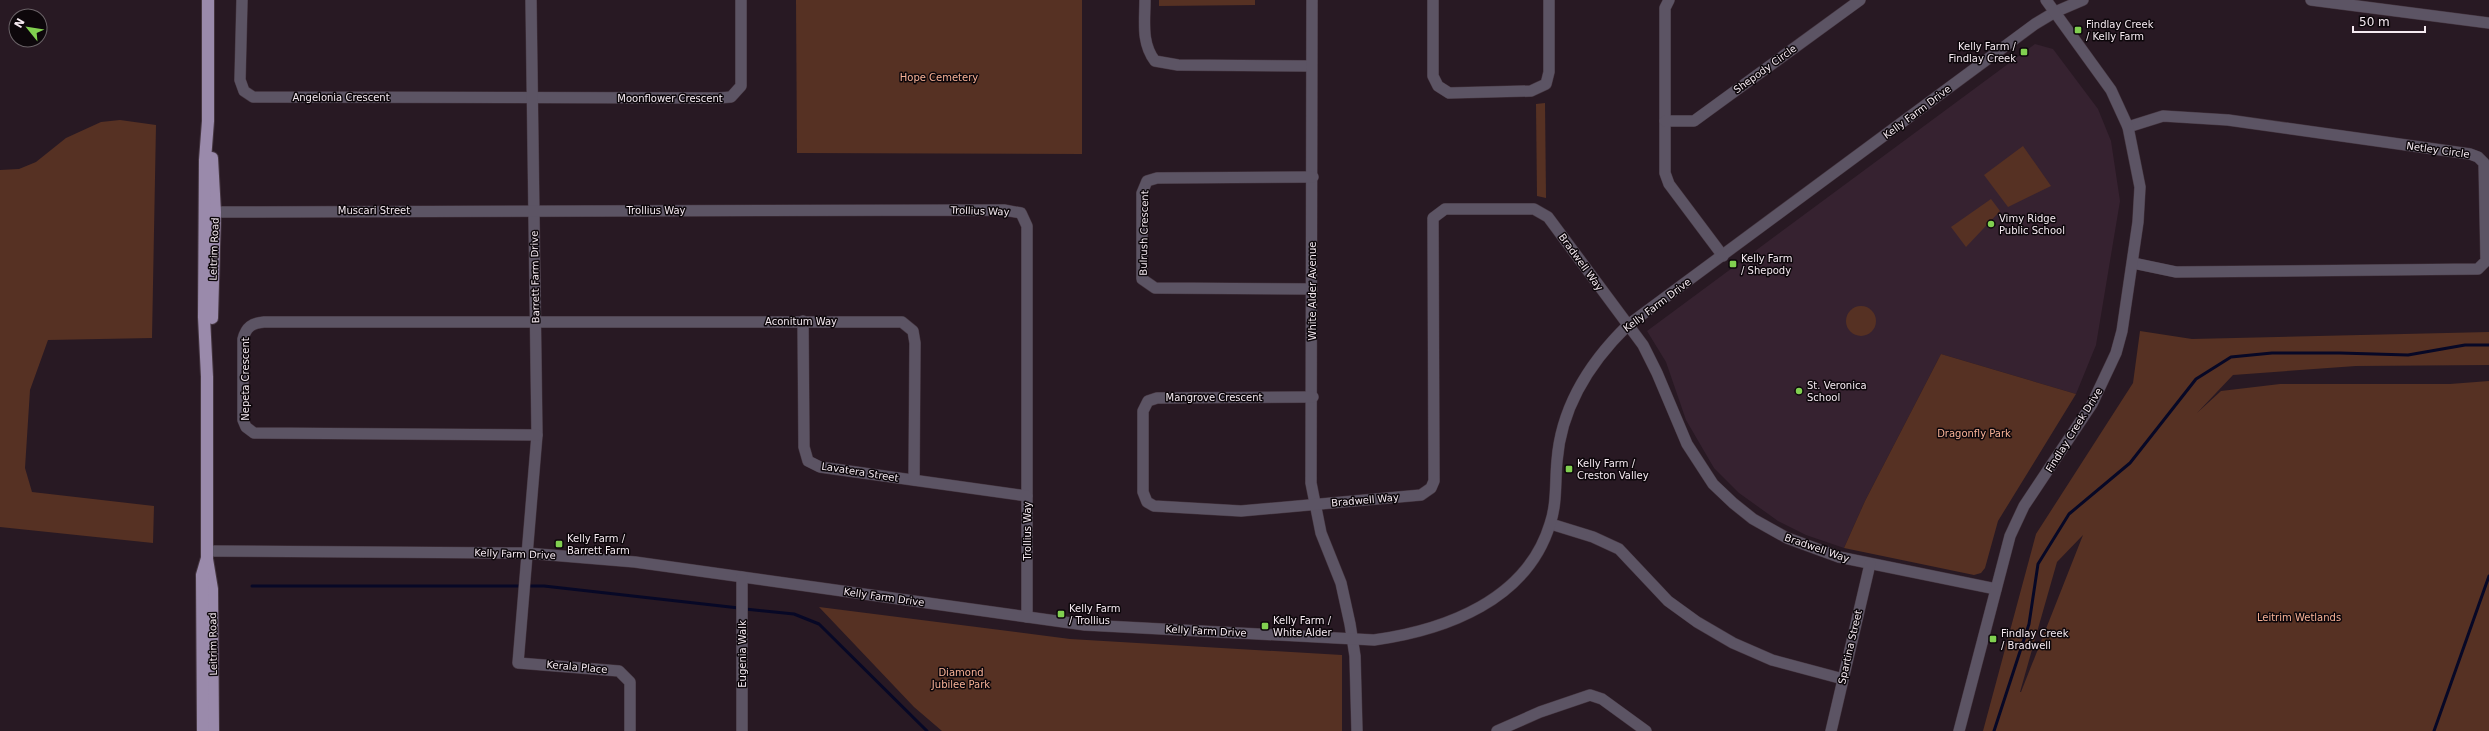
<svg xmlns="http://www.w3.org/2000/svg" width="2489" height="731" font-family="'DejaVu Sans',sans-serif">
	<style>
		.built { fill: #362230 }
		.green { fill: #563123; fill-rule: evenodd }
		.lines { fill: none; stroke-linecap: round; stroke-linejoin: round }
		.stream { stroke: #070826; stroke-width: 3 }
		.minor-casing { stroke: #453640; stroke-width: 12 }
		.major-casing { stroke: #453640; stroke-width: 14 }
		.minor { stroke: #5c5464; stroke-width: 11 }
		.major { stroke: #9a8aab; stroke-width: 12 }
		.poi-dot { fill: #81d050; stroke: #0d070b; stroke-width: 1.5 }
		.labels { text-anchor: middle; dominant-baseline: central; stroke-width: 3; stroke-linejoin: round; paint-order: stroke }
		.poi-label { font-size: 10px; fill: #f5eaf1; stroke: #0d070b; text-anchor: start }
		.street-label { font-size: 10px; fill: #f5eaf1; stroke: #0d070b }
		.park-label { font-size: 10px; fill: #f8b297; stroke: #0d070b }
	</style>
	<rect width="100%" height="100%" fill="#281923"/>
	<polygon class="built" points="2035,44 2053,49 2098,109 2111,141 2120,201 2096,345 2076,394 1941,354 1865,501 1844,548 1806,535 1778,521 1739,493 1714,468 1686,420 1666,362 1647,331"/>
	<g class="green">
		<polygon points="796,0 1082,0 1082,154 797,153"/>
		<polygon points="1159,0 1255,0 1255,5 1159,6"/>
		<polygon points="1545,103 1546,198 1537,196 1536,104"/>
		<polygon points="120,120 156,125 152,338 48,340 30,390 25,468 32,492 154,506 153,543 0,527 0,170 19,169 36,162 66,138 101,122"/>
		<polygon points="2023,146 2051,186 2008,207 1984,175"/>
		<polygon points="1991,199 2000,211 1966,247 1951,227"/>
		<circle cx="1861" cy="321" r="15"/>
		<path d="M2140,331L2192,339L2489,332V365L2356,366L2233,375L2197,413L2221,391L2280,384H2450L2489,381V731H1983L2036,534L2133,383ZM2083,535L2021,692H2020L2057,562Z"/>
		<polygon points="1941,354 2076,394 1998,521 1985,568 1981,573 1974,575 1844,548 1865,501"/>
		<polygon points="819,607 1070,639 1342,655 1342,731 942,731 914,707"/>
	</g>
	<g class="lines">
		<g class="stream">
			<polyline points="252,586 544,586 739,608"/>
			<polyline points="745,609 794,614 819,624 927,731"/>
			<polyline points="1994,731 2029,624 2038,564 2069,514 2130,463 2196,379 2231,357 2272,353 2340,353 2408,355 2465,345 2489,345"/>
			<polyline points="2434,731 2489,576"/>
		</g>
		<g class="minor-casing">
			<g id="minor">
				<polyline points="242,0 240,80 244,91 253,97 719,98 731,97 741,86 741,0"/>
				<polyline points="531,0 537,435 518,663 619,671 630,682 630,731"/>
				<path d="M1145,0C1145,21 1141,43 1155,61L1178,65L1311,66"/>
				<polyline points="1312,0 1311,483 1321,533 1341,583 1350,624 1355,656 1357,731"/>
				<polyline points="1433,0 1433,76 1438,86 1449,93 1531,91 1546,84 1549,72 1549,0"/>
				<polyline points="1669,0 1665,8 1665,173 1669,184 1723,256"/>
				<polyline points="2311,0 2489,23"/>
				<polyline points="1665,121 1694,121 1860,0"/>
				<polyline points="2128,127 2163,116 2228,120 2470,154 2478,157 2484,163 2486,261 2478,269 2176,272 2133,263"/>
				<polyline points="215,212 1004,210 1021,213 1027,226 1027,617"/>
				<polyline points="1312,289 1155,288 1142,279 1142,193 1147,181 1157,178 1313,177"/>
				<polyline points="803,321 804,447 808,461 820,467 1027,496"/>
				<polyline points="1313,397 1157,398 1148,401 1143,411 1143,492 1147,502 1154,506 1241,511 1421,495 1431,488 1434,481 1433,218 1445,209 1534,209 1548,217 1643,345 1657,373 1687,444 1713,484 1733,503 1753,519 1787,538 1839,557 1996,589"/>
				<path d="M537,435L254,433L246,427L243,420V339C246,327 252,323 264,322H902L913,331L915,343L914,480"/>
				<polyline points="1551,524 1593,537 1619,549 1668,601 1697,622 1733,643 1772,660 1843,679"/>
				<path d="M207,551L526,553L635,562L1085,625L1374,640C1446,630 1527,600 1550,524C1557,504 1555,482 1557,461C1561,407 1590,362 1628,325L2035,24L2055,12L2083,0"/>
				<polyline points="742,731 742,577"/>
				<polyline points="1497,731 1540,712 1590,695 1602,699 1646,731"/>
				<polyline points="1831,731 1870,564"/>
				<polyline points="1959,731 2010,536 2024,506 2092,404 2116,353 2122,331 2138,222 2140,187 2128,127 2111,90 2046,0"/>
			</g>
		</g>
		<g class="major-casing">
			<g id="major">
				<polyline points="212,318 215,212 212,158"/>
				<polyline points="207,559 212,589 213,731"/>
				<polyline points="203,731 202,575 207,558 207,377 204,317 205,160 208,121 208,0"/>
			</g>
		</g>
		<use href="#minor" class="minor"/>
		<use href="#major" class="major"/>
	</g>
	<g class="poi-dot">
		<rect x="2074" y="26" width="8" height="8" rx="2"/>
		<rect x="2020" y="48" width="8" height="8" rx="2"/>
		<circle cx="1991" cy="224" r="4"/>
		<rect x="1729" y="260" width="8" height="8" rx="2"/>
		<circle cx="1799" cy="391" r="4"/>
		<rect x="1565" y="465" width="8" height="8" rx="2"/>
		<rect x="555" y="540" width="8" height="8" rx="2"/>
		<rect x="1057" y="610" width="8" height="8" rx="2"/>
		<rect x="1261" y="622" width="8" height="8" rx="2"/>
		<rect x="1989" y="635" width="8" height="8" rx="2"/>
	</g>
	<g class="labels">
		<g class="poi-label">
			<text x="2086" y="24">Findlay Creek<tspan x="2086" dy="12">/ Kelly Farm</tspan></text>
			<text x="2016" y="46" text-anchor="end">Kelly Farm /<tspan x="2016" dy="12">Findlay Creek</tspan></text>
			<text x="1999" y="218">Vimy Ridge<tspan x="1999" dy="12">Public School</tspan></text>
			<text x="1741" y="258">Kelly Farm<tspan x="1741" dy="12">/ Shepody</tspan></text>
			<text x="1807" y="385">St. Veronica<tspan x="1807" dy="12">School</tspan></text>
			<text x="1577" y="463">Kelly Farm /<tspan x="1577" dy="12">Creston Valley</tspan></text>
			<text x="567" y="538">Kelly Farm /<tspan x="567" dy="12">Barrett Farm</tspan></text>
			<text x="1069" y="608">Kelly Farm<tspan x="1069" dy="12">/ Trollius</tspan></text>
			<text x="1273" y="620">Kelly Farm /<tspan x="1273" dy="12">White Alder</tspan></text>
			<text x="2001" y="633">Findlay Creek<tspan x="2001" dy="12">/ Bradwell</tspan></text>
		</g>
		<g class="street-label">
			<text transform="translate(1765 69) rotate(-36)">Shepody Circle</text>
			<text x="341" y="97">Angelonia Crescent</text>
			<text x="670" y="98">Moonflower Crescent</text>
			<text transform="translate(1917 112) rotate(-37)">Kelly Farm Drive</text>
			<text transform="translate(2438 150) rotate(8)">Netley Circle</text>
			<text x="374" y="210">Muscari Street</text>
			<text x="656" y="210">Trollius Way</text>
			<text transform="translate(980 211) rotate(2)">Trollius Way</text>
			<text transform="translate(1144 233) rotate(-89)">Bulrush Crescent</text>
			<text transform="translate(214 249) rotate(-88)">Leitrim Road</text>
			<text transform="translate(1581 262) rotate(54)">Bradwell Way</text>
			<text transform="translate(535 277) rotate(-91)">Barrett Farm Drive</text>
			<text transform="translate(1312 291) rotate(-90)">White Alder Avenue</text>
			<text transform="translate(1657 305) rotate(-37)">Kelly Farm Drive</text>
			<text x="801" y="321">Aconitum Way</text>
			<text transform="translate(245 379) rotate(-90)">Nepeta Crescent</text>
			<text x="1214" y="397">Mangrove Crescent</text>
			<text transform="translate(2074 430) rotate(-58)">Findlay Creek Drive</text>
			<text transform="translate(860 472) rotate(9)">Lavatera Street</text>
			<text transform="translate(1365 500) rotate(-5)">Bradwell Way</text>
			<text transform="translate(1027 531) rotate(-90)">Trollius Way</text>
			<text transform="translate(1817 548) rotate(19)">Bradwell Way</text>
			<text transform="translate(515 554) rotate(2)">Kelly Farm Drive</text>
			<text transform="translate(884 597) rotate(8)">Kelly Farm Drive</text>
			<text transform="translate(1206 631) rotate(3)">Kelly Farm Drive</text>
			<text transform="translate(213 644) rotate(-91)">Leitrim Road</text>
			<text transform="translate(1850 647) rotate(-77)">Spartina Street</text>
			<text transform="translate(742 654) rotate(-90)">Eugenia Walk</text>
			<text transform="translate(577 667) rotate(5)">Kerala Place</text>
		</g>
		<g class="park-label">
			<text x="939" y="77">Hope Cemetery</text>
			<text x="1974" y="433">Dragonfly Park</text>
			<text x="2299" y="617">Leitrim Wetlands</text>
			<text x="961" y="672">Diamond<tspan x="961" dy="12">Jubilee Park</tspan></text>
		</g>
	</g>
	<g transform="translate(28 28) rotate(300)"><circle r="19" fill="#0d070b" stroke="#6a6267"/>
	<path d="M0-3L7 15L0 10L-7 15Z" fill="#81d050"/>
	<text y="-6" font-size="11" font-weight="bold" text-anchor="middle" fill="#f5eaf1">N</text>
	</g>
	<path d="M2353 26v6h72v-6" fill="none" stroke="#f5eaf1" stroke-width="2"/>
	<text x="2359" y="26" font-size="12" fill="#f5eaf1" stroke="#0d070b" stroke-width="3" paint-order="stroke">50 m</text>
</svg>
